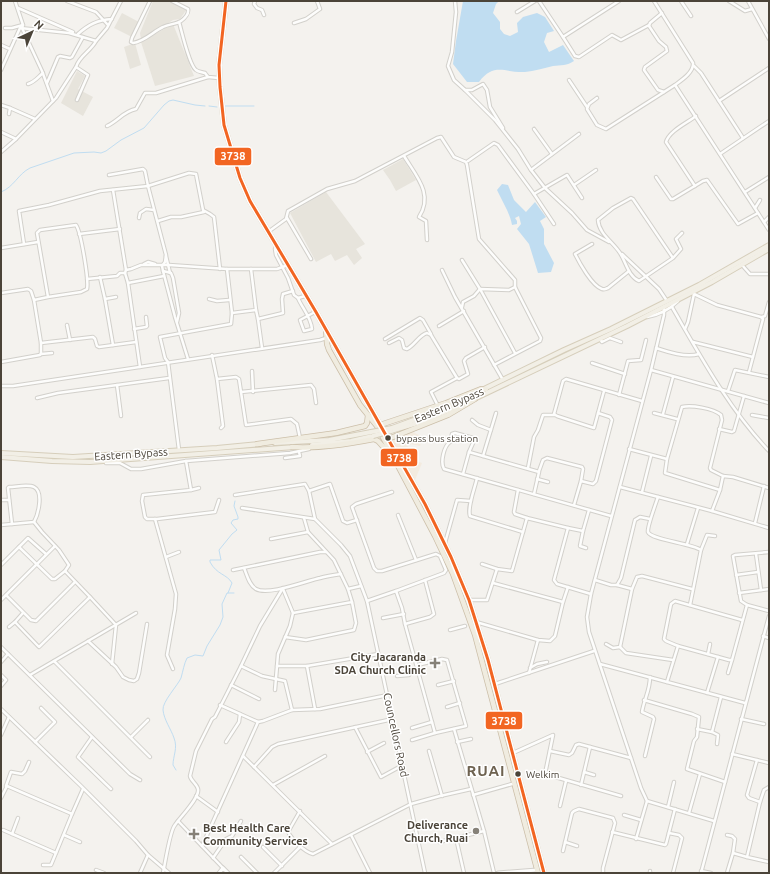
<svg xmlns="http://www.w3.org/2000/svg" width="770" height="874" font-family="Ubuntu,sans-serif">
	<style>
		.residential { fill: #e7e4dc }
		.commercial { fill: #f3ebdf }
		.water { fill: #c0ddf1 }
		.lines { fill: none; stroke-linecap: round; stroke-linejoin: round }
		.stream { stroke: #c0ddf1; stroke-width: 1 }
		.minor-casing { stroke: #d2d0cb; stroke-width: 4.5 }
		.tertiary-casing { stroke: #d2d0cb; stroke-width: 5 }
		.primary-casing { stroke: #d6cebb; stroke-width: 6 }
		.trunk-casing { stroke: #ccbfa9; stroke-width: 6 }
		.minor { stroke: #fdfdfc; stroke-width: 2.5 }
		.tertiary { stroke: #fdfdfc; stroke-width: 3 }
		.primary { stroke: #f2efe6; stroke-width: 4 }
		.trunk { stroke: #f0ece0; stroke-width: 4.5 }
		.primary-bridge-casing { stroke: #d6cebb; stroke-width: 6; stroke-linecap: butt }
		.primary-bridge { stroke: #f2efe6; stroke-width: 4 }
		.bus-1-casing { stroke: #fff; stroke-width: 6 }
		.bus-1 { stroke: #f26522; stroke-width: 3 }
		.bus-dot { fill: #4b4439; stroke: #fff; stroke-width: 1.5 }
		.poi-dot { fill: #868178; stroke: #fff; stroke-width: 1.5 }
		.labels { text-anchor: middle; dominant-baseline: central; stroke-width: 3; stroke-linejoin: round; paint-order: stroke }
		.bus-label { font-size: 10px; fill: #4b4439; stroke: #fff; text-anchor: start }
		.street-label { font-size: 11px; fill: #4b4439; stroke: #fff }
		.poi-label { font-size: 11px; font-weight: bold; fill: #4b4439; stroke: #fff; text-anchor: end }
		.district-label { font-size: 15px; font-weight: bold; letter-spacing: 1px; fill: #6e6250; stroke: #fff }
		.line-badge { stroke: #fff; stroke-width: 1.5 }
		.badge-label { font-size: 11px; text-anchor: middle; font-weight: bold; fill: #fff }
	</style>
	<rect width="100%" height="100%" fill="#f4f2ee"/>
	<g class="residential">
		<polygon points="153,1 169,1 187,9 180,19 173,20 141,40 140,33"/>
		<polygon points="122,13 139,22 132,37 114,28"/>
		<polygon points="173,24 194,76 155,86 141,42"/>
		<polygon points="135,43 141,65 130,69 124,47"/>
		<polygon points="77,71 85,76 78,89 93,97 83,116 61,103"/>
		<polygon points="403,159 416,180 396,191 390,180 383,170"/>
		<polygon points="326,192 365,244 356,249 362,258 354,265 347,255 335,261 331,254 316,262 290,213"/>
	</g>
	<polygon class="commercial" points="413,432 423,437 420,446 411,444 405,449 408,458 422,463 415,480 392,440"/>
	<g class="water">
		<path d="M463,1H499L496,4L493,13L500,22V29L504,34L510,36L518,32L517,23L523,17L537,13L545,17L554,31L547,33L544,42L549,52L563,45L574,61C567,66 561,65 553,66C544,68 534,71 525,72C505,73 494,62 479,82H467L453,64L456,41Z"/>
		<path d="M502,184L508,185L514,200L526,212L535,202L546,217L540,221L544,229V244L554,263L551,272L538,273L529,244L517,229L521,224L519,216L515,218L517,221V224L512,225C510,213 502,201 497,190Z"/>
	</g>
	<g class="lines">
		<g class="stream">
			<polyline points="209,106 217,107"/>
			<polyline points="225,106 254,106"/>
			<path d="M1,192C14,187 18,174 30,168L74,153L94,152L101,153L106,151L121,140L144,128L164,105L169,101L173,100L195,105L205,106"/>
			<path d="M228,593L232,583C227,574 217,575 210,562V560H221L219,550L232,534L237,530L231,523L233,520L238,519V517L234,506L235,501"/>
			<path d="M176,770L173,765C173,756 178,748 174,738C171,729 164,720 163,710C162,702 178,685 181,678C183,671 184,664 187,658L195,655L203,656L207,646L220,625L223,617L222,604L227,593H234"/>
		</g>
		<g class="minor-casing">
			<g id="minor">
				<polyline points="15,1 23,25 22,28 42,71 53,101"/>
				<polyline points="67,1 96,12 108,25"/>
				<path d="M150,1L132,38L131,42L133,43C144,42 154,31 163,27C169,24 177,24 181,21C185,18 189,13 188,9L172,1"/>
				<polyline points="255,1 254,4 257,8 262,10 264,15"/>
				<polyline points="455,1 456,12 452,52 448,66 454,80 465,90 472,90 483,84 487,90 490,107 503,128"/>
				<polyline points="539,1 563,37 619,1"/>
				<path d="M654,1L693,63C694,72 682,80 675,85L769,230"/>
				<polyline points="681,1 691,16"/>
				<polyline points="729,1 745,11 752,9"/>
				<polyline points="748,1 769,39"/>
				<polyline points="18,8 73,32"/>
				<polyline points="517,12 535,1"/>
				<polyline points="662,13 650,23 649,26 659,41 666,47 667,51 645,67 644,70 658,90 664,92"/>
				<path d="M179,22C182,32 189,65 196,70C198,72 202,72 205,73L208,77L219,78"/>
				<polyline points="294,23 306,19 320,9 317,1"/>
				<polyline points="5,28 12,28 23,25"/>
				<path d="M78,34C88,25 97,20 112,19"/>
				<polyline points="563,37 575,56 579,57 612,35 621,40 649,25"/>
				<polyline points="1,45 10,49"/>
				<polyline points="694,66 701,73 743,138"/>
				<path d="M76,67C79,56 91,51 96,41"/>
				<polyline points="1,70 20,28 69,33 96,41 107,28 121,1"/>
				<polyline points="569,80 587,107"/>
				<polyline points="47,83 58,57 60,56 70,58 72,57 83,37"/>
				<path d="M28,84C35,82 38,77 43,73"/>
				<polyline points="465,90 495,120 518,149 531,170 545,188 572,213 587,230 609,242"/>
				<polyline points="597,98 589,104 587,109 597,125 606,129 675,85"/>
				<polyline points="719,101 769,68"/>
				<polyline points="1,105 10,108 9,114"/>
				<polyline points="10,108 35,119"/>
				<path d="M107,126C118,121 124,111 136,109L145,93H156L208,77"/>
				<polyline points="534,129 552,154"/>
				<polyline points="1,132 16,139"/>
				<polyline points="1,152 16,139 56,98 76,67 88,75 77,100"/>
				<polyline points="720,154 769,121"/>
				<path d="M404,156C416,176 434,194 419,217L426,221L427,240"/>
				<polyline points="468,161 494,143 498,145 534,194"/>
				<polyline points="531,170 579,134"/>
				<polyline points="109,175 143,169 145,171 148,186 189,173 196,174 203,210 210,214 214,217 220,269"/>
				<polyline points="656,177 671,199 673,199 703,181 707,180 738,224 758,213"/>
				<polyline points="574,185 596,170"/>
				<path d="M695,186L666,142C669,131 687,123 696,116"/>
				<polyline points="113,190 126,270"/>
				<polyline points="745,192 769,177"/>
				<polyline points="755,208 760,200"/>
				<polyline points="139,218 140,213 146,209 154,210"/>
				<polyline points="287,218 311,259"/>
				<polyline points="158,221 171,217 181,217 204,212"/>
				<polyline points="764,222 769,217"/>
				<polyline points="554,224 534,194 567,175 582,198"/>
				<polyline points="268,232 286,219 288,211 327,189 355,181 437,138 441,137 454,157 466,162 467,165 479,239 515,280 515,287 517,291 541,338 540,341 494,365"/>
				<polyline points="79,234 120,229"/>
				<polyline points="24,244 19,211 49,205 100,191 148,186 166,255 165,262 162,266 163,271 175,317 188,359"/>
				<path d="M592,244L575,254C579,262 592,286 602,289C604,290 605,289 608,288L629,271"/>
				<polyline points="277,246 275,249 276,255 288,278 294,295 298,298 305,296"/>
				<polyline points="1,248 38,242"/>
				<polyline points="622,254 659,289 667,301"/>
				<polyline points="166,256 170,273"/>
				<path d="M673,258L633,199L631,198L613,208L598,220C599,234 613,242 620,253C626,262 628,276 639,281L673,258L681,249L676,239L682,233"/>
				<polyline points="462,260 480,289 515,353"/>
				<polyline points="144,264 148,262 155,264"/>
				<polyline points="742,265 750,274 769,274"/>
				<polyline points="442,270 455,297 503,380"/>
				<polyline points="163,271 171,273 173,278 179,313 177,322"/>
				<polyline points="125,273 128,283 140,367"/>
				<polyline points="100,277 105,299 113,345"/>
				<polyline points="87,279 117,276 120,273 125,273 126,270 131,269 141,265 169,265 227,269"/>
				<polyline points="128,283 164,276"/>
				<path d="M1,293L28,289L31,291L34,300L48,297L37,233L40,230L76,225C81,232 89,280 87,289L81,292L48,297"/>
				<polyline points="694,294 717,305 761,317 763,319 749,372"/>
				<path d="M298,298C302,308 311,317 312,329L304,331L300,320L315,312"/>
				<polyline points="105,299 116,297"/>
				<polyline points="209,299 217,301 229,300"/>
				<polyline points="34,300 41,343 93,337 95,339 97,346 99,347 136,342"/>
				<polyline points="462,307 463,302 474,296 480,289 509,290 515,287"/>
				<polyline points="664,307 664,315 651,370 591,594 587,617 589,632 641,788 647,801 714,821"/>
				<path d="M672,307C701,357 729,409 769,451"/>
				<polyline points="256,310 258,319 262,348"/>
				<polyline points="232,313 256,310 251,269"/>
				<path d="M647,317C658,315 670,309 678,301"/>
				<polyline points="762,317 765,316 769,302"/>
				<polyline points="258,319 283,313 282,299 283,294 293,291"/>
				<polyline points="67,325 70,340"/>
				<polyline points="439,326 464,311"/>
				<polyline points="134,329 146,327 147,326 146,317"/>
				<polyline points="685,329 688,322 694,294"/>
				<polyline points="385,339 420,318 423,320 431,334"/>
				<polyline points="600,339 602,342 610,338 621,342"/>
				<polyline points="693,342 753,357"/>
				<path d="M389,343L399,338L402,340L404,348L407,349C415,345 419,335 427,333L431,335L457,378L431,392L438,406"/>
				<path d="M656,348C668,352 686,358 699,354"/>
				<polyline points="41,354 52,353"/>
				<polyline points="212,355 217,379 236,377 239,379 246,425 291,419 297,424 300,438"/>
				<polyline points="1,362 40,355 41,353 41,343"/>
				<polyline points="592,363 625,374"/>
				<polyline points="651,370 769,403"/>
				<polyline points="252,371 253,392"/>
				<polyline points="457,378 459,379 468,374 464,361 466,358 485,347"/>
				<polyline points="217,379 223,426 221,428"/>
				<polyline points="117,385 121,416"/>
				<polyline points="1,386 13,386 320,340 326,338"/>
				<polyline points="604,391 594,428 557,416 554,414 563,381 566,379 642,401"/>
				<polyline points="728,391 735,370 769,377"/>
				<polyline points="241,392 311,385 314,389 316,403"/>
				<polyline points="619,395 628,361 641,360 646,340"/>
				<polyline points="37,398 58,393 169,378"/>
				<polyline points="654,413 677,419"/>
				<polyline points="663,414 673,377"/>
				<polyline points="752,415 769,418"/>
				<polyline points="472,420 478,425 491,430"/>
				<polyline points="719,429 732,432 734,431 744,396"/>
				<polyline points="629,449 667,459"/>
				<polyline points="179,450 168,362 165,358 160,337 231,324 232,313 227,269 277,269 288,265"/>
				<path d="M469,452L473,443V438L455,433L452,434L450,442C444,446 440,462 444,469L611,516"/>
				<polyline points="483,456 496,413"/>
				<polyline points="285,458 300,456 299,452"/>
				<polyline points="105,460 106,463 120,463 131,469 141,469 186,461 290,453 309,449"/>
				<polyline points="186,461 191,490 143,495 142,501 145,517 147,519 157,519 215,512 219,500"/>
				<polyline points="528,468 534,437 538,430 543,415 555,415"/>
				<polyline points="539,471 543,460 547,458 582,467 583,469 581,481"/>
				<polyline points="463,474 469,452 539,472 534,494"/>
				<path d="M477,478C475,488 467,507 470,516L523,532L512,571L497,569L482,564"/>
				<polyline points="537,479 548,482"/>
				<polyline points="620,487 712,511 769,528"/>
				<polyline points="191,490 199,488"/>
				<polyline points="518,490 514,512 515,514 527,518"/>
				<path d="M720,490L665,473L667,459L682,407C691,405 713,408 721,415L722,420L710,468L711,470L723,476"/>
				<polyline points="309,491 330,484 343,521 347,523 357,520"/>
				<polyline points="392,492 356,504 352,507 374,568 377,571 382,571 436,554 440,556 446,570 444,573 396,591"/>
				<polyline points="642,492 651,456"/>
				<polyline points="235,495 305,484 309,491 315,519 341,545 350,556 367,601 425,873"/>
				<path d="M658,497C656,503 647,527 648,532C651,540 691,543 701,550L690,605"/>
				<polyline points="1,500 9,500"/>
				<polyline points="574,505 581,481 593,484 596,481 612,420 610,417 598,413"/>
				<polyline points="242,508 315,519"/>
				<polyline points="712,511 720,490 723,476 733,477 769,488"/>
				<polyline points="398,515 416,560"/>
				<polyline points="304,518 308,532"/>
				<polyline points="155,519 176,594 175,609 167,655 173,669"/>
				<polyline points="34,522 42,532 59,550 69,565 65,571"/>
				<polyline points="755,523 764,486"/>
				<path d="M12,524L8,488L9,487C16,487 28,484 34,487C44,492 38,515 34,522"/>
				<polyline points="1,525 34,522"/>
				<polyline points="568,528 583,531 589,510"/>
				<polyline points="583,531 580,546 586,548"/>
				<polyline points="523,532 527,518 568,528 554,580 557,584 591,594"/>
				<polyline points="271,539 308,532 334,560 348,589 352,602 293,613 290,626 278,654 275,690"/>
				<polyline points="445,543 457,500 471,501"/>
				<polyline points="687,544 698,508"/>
				<polyline points="19,547 28,538 46,554"/>
				<polyline points="701,550 707,535 715,536"/>
				<polyline points="769,552 735,555 733,556 741,601 747,605 769,611"/>
				<polyline points="756,554 761,590"/>
				<polyline points="166,557 179,552"/>
				<polyline points="1,565 19,547 52,579 55,579 65,571 90,597 116,625 112,664"/>
				<path d="M244,568C247,575 249,585 256,589C268,596 306,581 320,578C327,576 334,575 341,574"/>
				<polyline points="233,570 320,552 326,552"/>
				<polyline points="736,575 758,572"/>
				<polyline points="595,580 611,585 617,585 632,589"/>
				<polyline points="617,585 621,578 635,520 640,517 650,519"/>
				<polyline points="283,589 293,613"/>
				<polyline points="348,589 361,586"/>
				<polyline points="739,593 769,589"/>
				<polyline points="6,595 31,620 36,621 75,582"/>
				<polyline points="1,600 55,546"/>
				<polyline points="469,600 487,600 497,569"/>
				<polyline points="367,601 396,591 402,608 405,624 435,733 466,726 447,660 442,659 417,665"/>
				<polyline points="563,602 568,587"/>
				<polyline points="23,613 15,622 39,647 90,597"/>
				<polyline points="383,618 404,614"/>
				<polyline points="742,620 675,601 671,604 664,639 666,641 678,646 667,682 745,703"/>
				<polyline points="476,622 538,640 550,641 555,636 563,602 493,583"/>
				<polyline points="405,624 430,617 434,614 425,580"/>
				<polyline points="9,627 15,622"/>
				<polyline points="450,630 465,626"/>
				<polyline points="763,636 769,638"/>
				<polyline points="285,637 306,640 354,630 356,623 352,602"/>
				<polyline points="88,641 116,667 123,677 129,680 134,681 137,679 139,673 147,624"/>
				<polyline points="606,644 613,648 620,647 626,653 673,660"/>
				<polyline points="678,646 729,660 732,660 747,605"/>
				<polyline points="1,647 130,774 140,780"/>
				<polyline points="620,647 632,589 637,577 642,576 692,589"/>
				<polyline points="708,654 710,644"/>
				<polyline points="54,661 136,613"/>
				<polyline points="1,662 8,654"/>
				<polyline points="600,664 667,682"/>
				<polyline points="241,666 262,676 285,681 292,710"/>
				<polyline points="277,666 307,666 378,654"/>
				<polyline points="307,666 315,709"/>
				<polyline points="530,668 537,664 547,662"/>
				<polyline points="529,673 538,640"/>
				<polyline points="728,673 732,660"/>
				<polyline points="1,675 6,680 1,686"/>
				<polyline points="30,675 54,661 150,757"/>
				<polyline points="397,676 409,675 413,670 417,668"/>
				<polyline points="495,684 594,651"/>
				<polyline points="231,685 259,699"/>
				<polyline points="438,685 454,681"/>
				<polyline points="707,693 718,657"/>
				<polyline points="644,700 692,714 699,717 697,737 694,741 687,769 725,782"/>
				<polyline points="220,705 258,722"/>
				<polyline points="447,707 460,703"/>
				<polyline points="1,709 81,786 136,841 148,855 169,873"/>
				<polyline points="741,719 764,724"/>
				<polyline points="355,727 381,777 403,765"/>
				<polyline points="412,728 432,722"/>
				<polyline points="454,729 484,831 456,838 464,873"/>
				<polyline points="697,729 712,732 721,697"/>
				<polyline points="712,732 718,735 717,744"/>
				<polyline points="1,735 9,717"/>
				<polyline points="92,737 78,757 111,789"/>
				<polyline points="131,737 148,720"/>
				<polyline points="412,740 435,733"/>
				<polyline points="35,742 55,722 41,708"/>
				<polyline points="226,742 239,722 240,714"/>
				<polyline points="457,742 471,739"/>
				<polyline points="429,751 442,796"/>
				<polyline points="550,751 569,755 572,753 576,745 579,744 631,758"/>
				<polyline points="367,752 384,743"/>
				<polyline points="513,753 553,735 545,774 621,796"/>
				<polyline points="732,754 769,763"/>
				<polyline points="243,756 332,844"/>
				<path d="M645,756L654,719L653,717L642,712C644,699 650,691 650,677"/>
				<polyline points="757,760 747,795 749,798 760,802"/>
				<polyline points="254,767 272,747 278,744 393,719"/>
				<polyline points="584,772 594,775"/>
				<polyline points="273,785 325,756"/>
				<polyline points="581,785 590,747"/>
				<polyline points="6,786 11,772 22,774 25,771 29,762"/>
				<polyline points="769,787 764,790 760,802 747,857 769,862"/>
				<polyline points="473,795 512,784"/>
				<polyline points="196,796 218,812"/>
				<polyline points="1,798 7,786 72,814 83,789"/>
				<polyline points="560,806 566,781"/>
				<polyline points="668,807 674,782"/>
				<path d="M300,811L288,832C292,839 304,852 313,854L411,804L440,796L471,789"/>
				<polyline points="689,813 700,774"/>
				<polyline points="624,815 641,820"/>
				<polyline points="178,821 223,868"/>
				<polyline points="3,830 56,853 51,865 43,865"/>
				<polyline points="484,831 494,873"/>
				<polyline points="612,832 665,845 666,844 675,809"/>
				<polyline points="669,833 679,835 682,838 673,873"/>
				<polyline points="12,834 18,818"/>
				<polyline points="64,835 80,842"/>
				<polyline points="351,835 370,873"/>
				<polyline points="727,835 732,836 735,839 733,853"/>
				<polyline points="636,839 647,801"/>
				<polyline points="439,842 456,838"/>
				<polyline points="565,842 577,846"/>
				<polyline points="202,846 258,722 263,721 292,710 320,709 388,695"/>
				<polyline points="263,847 282,866"/>
				<polyline points="563,851 572,813 574,811 579,809 613,818 615,823 603,868 603,873"/>
				<polyline points="56,853 72,814"/>
				<polyline points="241,857 257,873"/>
				<polyline points="213,858 226,839 232,836 241,821"/>
				<polyline points="96,870 104,873"/>
				<polyline points="701,871 711,873"/>
				<polyline points="140,873 148,855"/>
				<path d="M163,873C165,864 170,830 175,825C180,817 200,798 198,789C197,784 191,781 190,776L196,751L212,719L215,717L241,666L260,626L283,588"/>
				<polyline points="274,873 300,847"/>
				<polyline points="650,873 650,871"/>
				<polyline points="701,873 769,616"/>
				<polyline points="727,873 733,853 747,857"/>
			</g>
		</g>
		<g class="tertiary-casing">
			<g id="tertiary">
				<polyline points="219,873 223,868 228,873"/>
				<polyline points="498,873 537,870"/>
			</g>
		</g>
		<g class="primary-casing">
			<g id="primary">
				<polyline points="474,399 627,326 712,282 769,249"/>
				<polyline points="392,428 441,410 564,350 611,329 699,285 769,245"/>
				<polyline points="391,431 424,421 464,404"/>
				<polyline points="275,443 329,440 371,432"/>
				<polyline points="312,445 351,441 373,436"/>
				<polyline points="1,453 73,457 217,448 260,444"/>
				<polyline points="1,457 52,461 90,462 295,447"/>
			</g>
		</g>
		<g class="trunk-casing">
			<g id="trunk">
				<polyline points="226,1 219,65 220,87 224,125 240,178 250,201 316,312 425,504 451,557 469,600 488,660 544,873"/>
				<polyline points="326,330 327,344 329,350 360,405 377,426 435,536 453,574 475,635 538,873"/>
				<polyline points="380,425 446,403 481,389 486,389"/>
				<polyline points="388,439 448,415 475,399"/>
				<polyline points="257,444 336,433 365,426 367,423 368,415"/>
				<path d="M292,447C319,449 348,444 374,439L378,441L388,452"/>
			</g>
		</g>
		<use href="#minor" class="minor"/>
		<use href="#tertiary" class="tertiary"/>
		<use href="#primary" class="primary"/>
		<use href="#trunk" class="trunk"/>
		<g class="primary-bridge-casing">
			<g id="primary-bridge">
				<polyline points="371,432 392,428"/>
				<polyline points="373,436 391,431"/>
			</g>
		</g>
		<use href="#primary-bridge" class="primary-bridge"/>
		<g class="bus-1-casing">
			<polyline id="bus-1" points="226,1 219,65 220,87 224,125 240,178 250,201 316,312 425,504 451,557 469,600 488,660 544,873"/>
		</g>
		<use href="#bus-1" class="bus-1"/>
	</g>
	<g class="bus-dot">
		<circle cx="388" cy="438" r="3.5"/>
		<circle cx="518" cy="774" r="3.5"/>
	</g>
	<g class="poi-dot">
		<path d="M433 657h4v4h4v4h-4v4h-4v-4h-4v-4h4z"/>
		<circle cx="476" cy="831" r="4"/>
		<path d="M192 828h4v4h4v4h-4v4h-4v-4h-4v-4h4z"/>
	</g>
	<g class="labels">
		<g class="bus-label">
			<text x="396" y="438">bypass bus station</text>
			<text x="526" y="774">Welkim</text>
		</g>
		<g class="street-label">
			<text transform="translate(449 405) rotate(-23)">Eastern Bypass</text>
			<text transform="translate(131 454) rotate(-4)">Eastern Bypass</text>
			<text transform="translate(396 735) rotate(78)">Councellors Road</text>
		</g>
		<g class="poi-label">
			<text x="426" y="657">City Jacaranda<tspan x="426" dy="13">SDA Church Clinic</tspan></text>
			<text x="468" y="825">Deliverance<tspan x="468" dy="13">Church, Ruai</tspan></text>
			<text x="203" y="828" text-anchor="start">Best Health Care<tspan x="203" dy="13">Community Services</tspan></text>
		</g>
		<g class="district-label">
			<text x="486" y="770">RUAI</text>
		</g>
	</g>
	<g class="line-badge">
		<rect x="214" y="147" width="38" height="19" rx="4" fill="#f26522"/>
		<rect x="380" y="448" width="38" height="19" rx="4" fill="#f26522"/>
		<rect x="485" y="711" width="38" height="19" rx="4" fill="#f26522"/>
	</g>
	<g class="badge-label">
		<text x="233" y="160">3738</text>
		<text x="399" y="462">3738</text>
		<text x="504" y="725">3738</text>
	</g>
	<rect width="770" height="874" fill="none" stroke="#4b4439" stroke-width="4"/>
	<g transform="translate(32 32) rotate(44)" stroke="#ffffff" stroke-width="3" paint-order="stroke">
	<path d="M0-3L7 15L0 10L-7 15Z" fill="#4b4439"/>
	<text y="-6" font-size="11" font-weight="bold" text-anchor="middle" fill="#4b4439">N</text>
	</g>
</svg>
